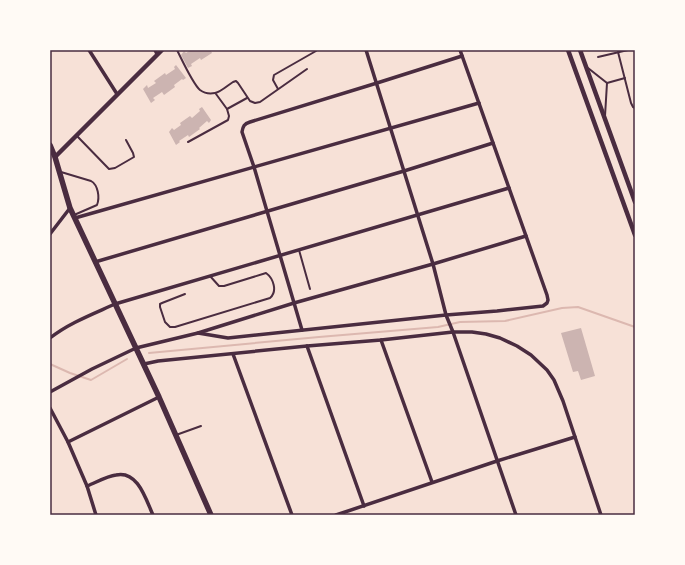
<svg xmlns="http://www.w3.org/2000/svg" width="685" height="565" font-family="'PT Serif',serif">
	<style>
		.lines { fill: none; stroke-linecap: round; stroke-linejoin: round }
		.stream { stroke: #dcb8b0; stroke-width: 2 }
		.building { fill: #ccb4b1 }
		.service { stroke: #4a2c40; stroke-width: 2 }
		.minor { stroke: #4a2c40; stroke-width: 3.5 }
		.tertiary { stroke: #4a2c40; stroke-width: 4.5 }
		.primary { stroke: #4a2c40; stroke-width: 5.5 }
		.neatline { fill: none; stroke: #4a2c40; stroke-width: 1.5 }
	</style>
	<rect width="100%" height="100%" fill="#f7e1d7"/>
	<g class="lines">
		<g class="stream">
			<polyline points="149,353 319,337 438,327 460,322 505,321 562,308 578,307 635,327"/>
			<polyline points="50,364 70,373 91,380 127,359"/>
		</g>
	</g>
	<g class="building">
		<polygon points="191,50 212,50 211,51 212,53 201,60 200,58 191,64 192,66 188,68 181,55 184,51 186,53"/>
		<polygon points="176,65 186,78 183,80 182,79 174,85 175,87 164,95 162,92 153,98 155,100 151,103 143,89 147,85 148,88 156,83 154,81 165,73 166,75 175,69 174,67"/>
		<polygon points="202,107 211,120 209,123 207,121 199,128 200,129 189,137 188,135 179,141 180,142 176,145 169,132 172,128 174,130 181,125 180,123 190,116 192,118 200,111 199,109"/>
		<polygon points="581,328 595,376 581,380 578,371 573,372 561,333"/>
	</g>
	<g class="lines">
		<g class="service">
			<path d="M177,50C182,60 193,84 200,90C204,93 210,94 215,93C221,92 228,85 233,82L236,81L238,83L250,101L255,103L260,102L307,69"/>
			<polyline points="618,52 631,103 633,107 635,108"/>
			<polyline points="598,57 628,50"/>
			<polyline points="588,68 607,83"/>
			<polyline points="607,83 625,78"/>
			<polyline points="278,89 273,80 274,75 316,51"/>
			<polyline points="216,94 227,109 247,98"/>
			<polyline points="605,116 607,83"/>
			<polyline points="77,136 109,169 115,168 134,157 133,153 126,140"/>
			<polyline points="188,142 228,120 229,116 227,109"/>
			<path d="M61,172L91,181C98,185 100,197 97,205L74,215"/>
			<polyline points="299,250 310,289"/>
			<path d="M185,294L162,303L160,304V307L165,322L170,327H175L270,298C278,291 273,278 266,273L224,286H219L210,276"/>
			<polyline points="176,435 201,426"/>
		</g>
		<g class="minor">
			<polyline points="89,50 117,94"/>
			<polyline points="155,50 157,54"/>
			<polyline points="366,50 433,264 446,315 453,332 516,515"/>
			<polyline points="75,218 479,103"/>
			<polyline points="50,234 70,208"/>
			<polyline points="95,262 404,171 493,143"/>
			<path d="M302,330L254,167L242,132C243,126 244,124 250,122L377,83L462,56"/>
			<polyline points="198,333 228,338 446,315 497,311 543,306 547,303 548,300 547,295 460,50"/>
			<path d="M50,338C69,323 93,314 115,304L509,188"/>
			<polyline points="381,340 432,482"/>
			<polyline points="307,346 364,506"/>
			<polyline points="233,354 292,515"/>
			<polyline points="144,364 158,361 307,346 381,340 453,332 472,332 486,334 500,338 517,346 531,355 547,370 554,380 563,401 601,515"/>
			<polyline points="50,392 92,369 136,348 198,333 294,303 433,264 526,236"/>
			<polyline points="50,408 68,442 87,486 96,515"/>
			<polyline points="68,442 159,397"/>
			<path d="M87,486C95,483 107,476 116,475C138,470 146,500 153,515"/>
			<polyline points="336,515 497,461 575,437"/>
		</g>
		<g class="tertiary">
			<polyline points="568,50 635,235"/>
			<polyline points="580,50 635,202"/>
			<polyline points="55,157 162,50"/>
		</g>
		<polyline class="primary" points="50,145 55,157 70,208 159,397 211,515"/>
	</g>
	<rect width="685" height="565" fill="none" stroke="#fffaf5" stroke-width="102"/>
	<rect x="51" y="51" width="583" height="463" class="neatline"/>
</svg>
